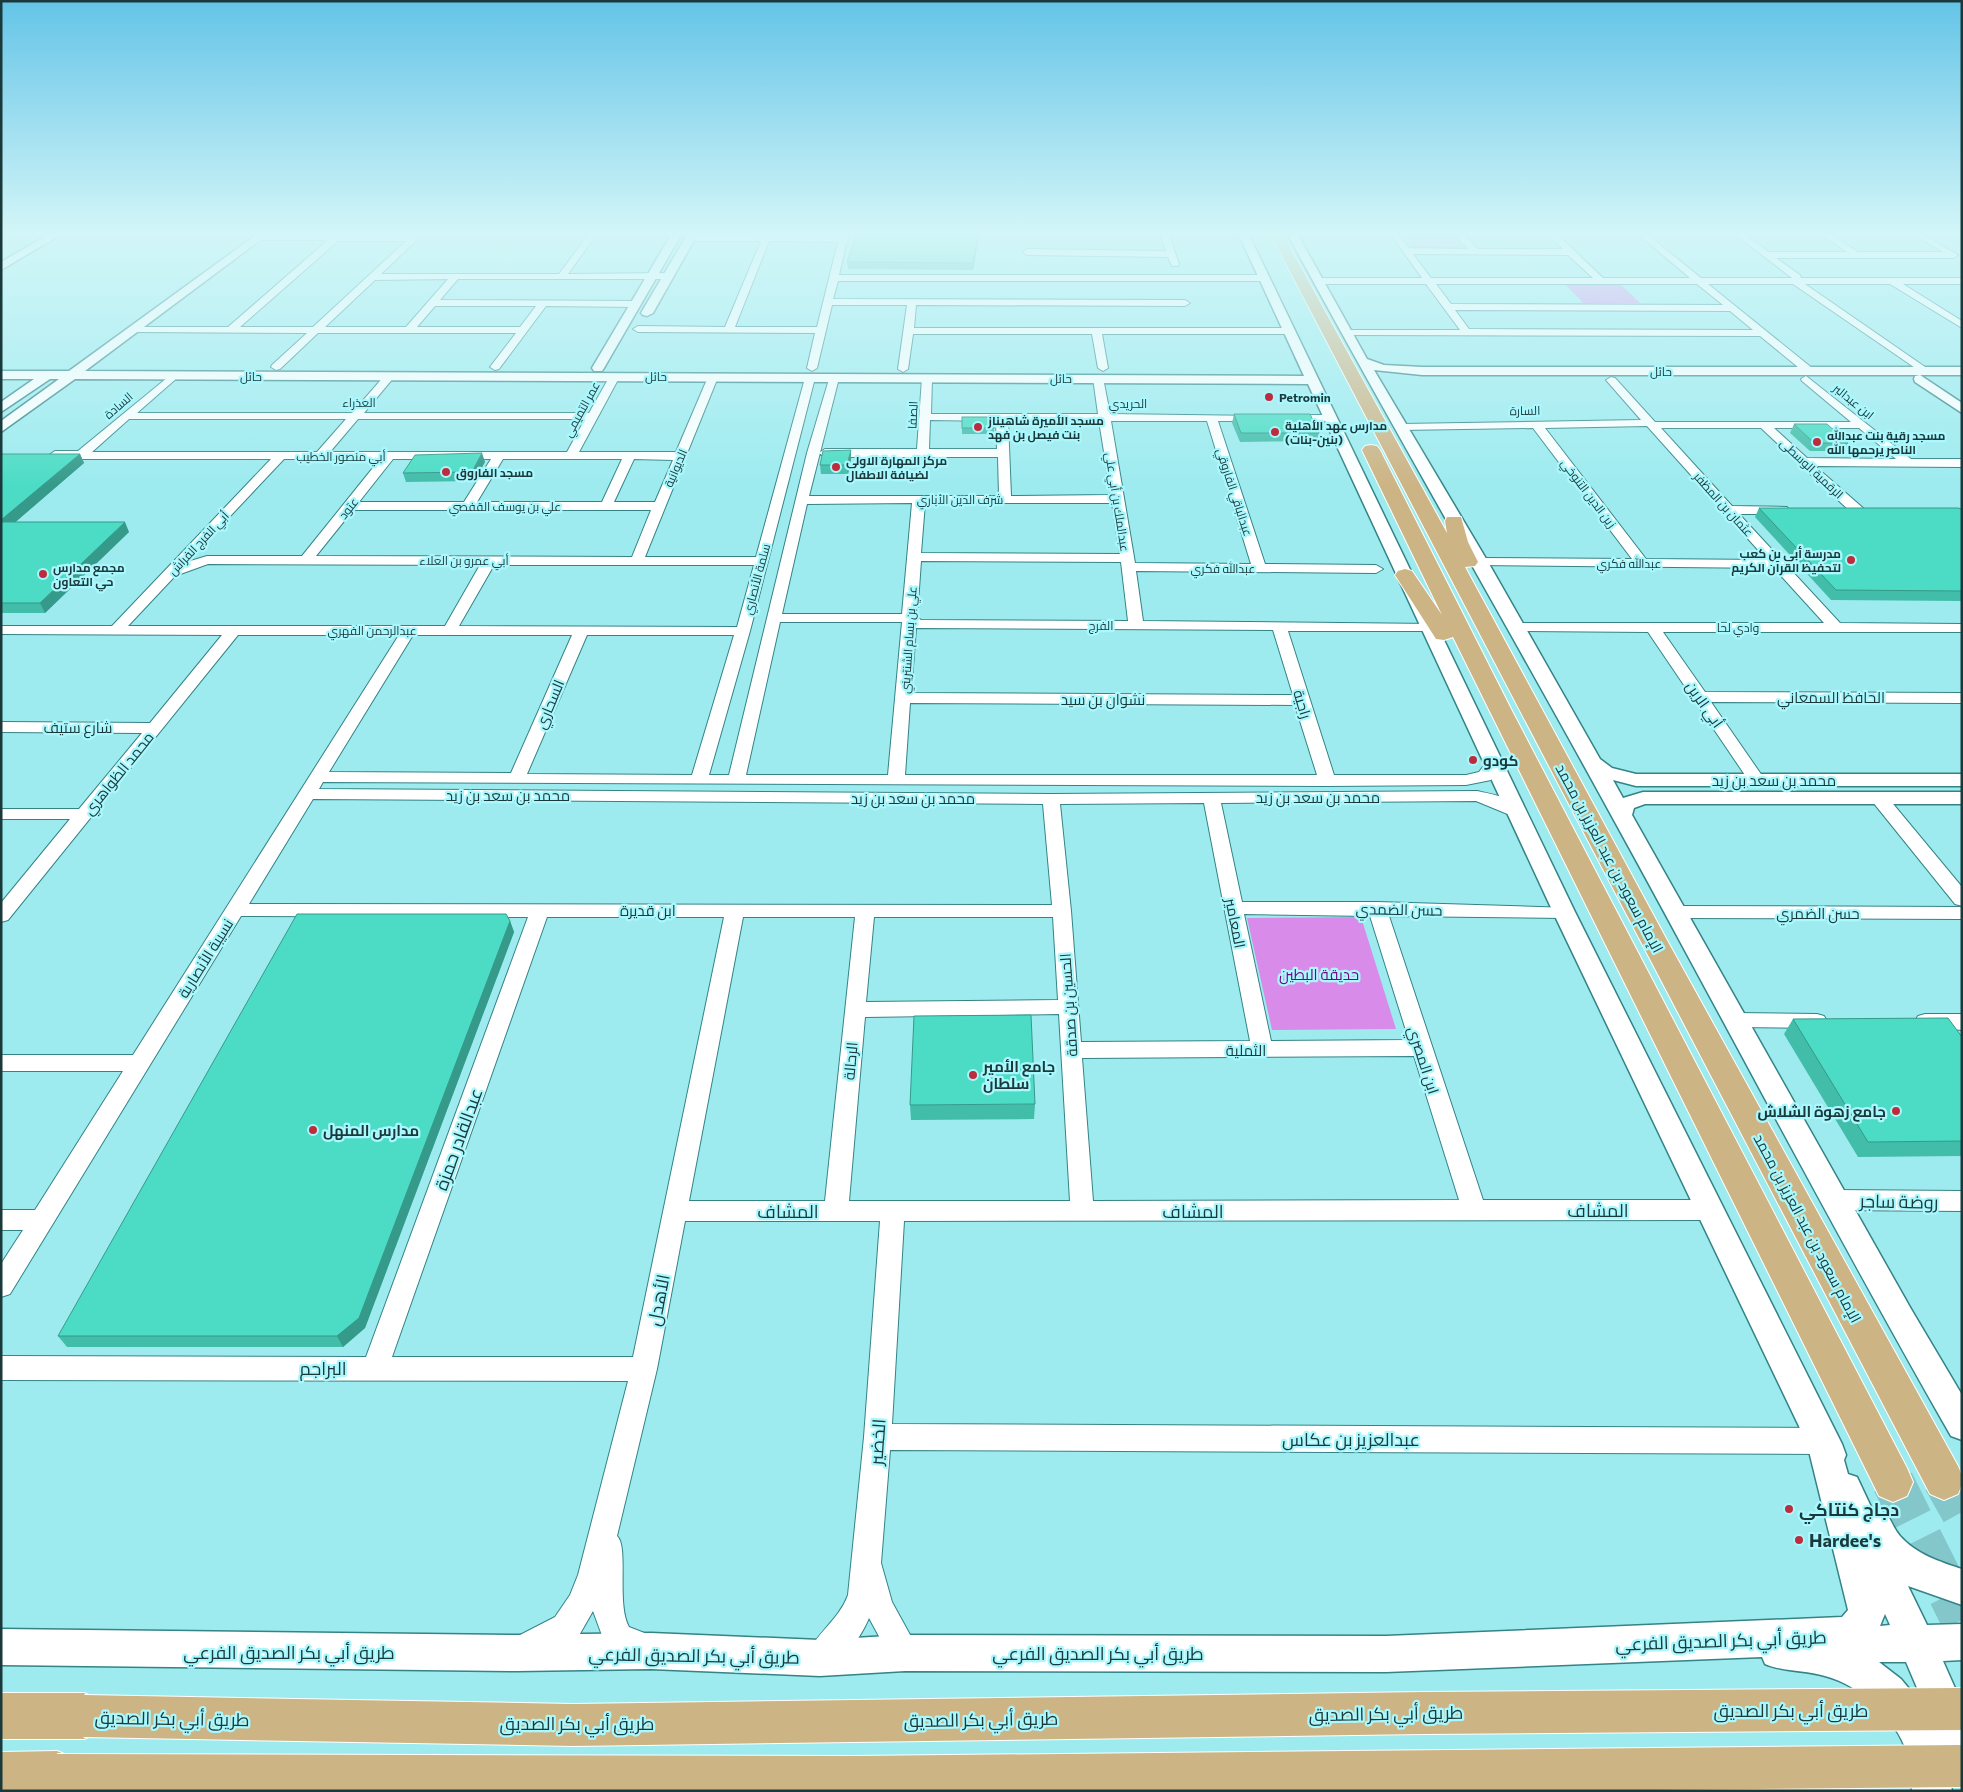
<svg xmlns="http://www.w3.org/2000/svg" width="1963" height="1792" font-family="Commissioner,Cairo,sans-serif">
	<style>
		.green { fill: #d98bea }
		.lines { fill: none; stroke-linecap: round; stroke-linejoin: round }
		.primary-tunnel { stroke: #83c7cb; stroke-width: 42; stroke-dasharray: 42 21; stroke-linecap: butt }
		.minor-casing { stroke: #338387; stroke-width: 2 }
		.tertiary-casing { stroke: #338387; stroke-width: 3 }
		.primary-casing { stroke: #fff; stroke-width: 2 }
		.minor { fill: #fff; fill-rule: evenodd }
		.tertiary { fill: #fff; fill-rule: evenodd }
		.primary { fill: #cdb485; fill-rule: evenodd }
		.primary-bridge-casing { stroke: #fff; stroke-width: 44; stroke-linecap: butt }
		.primary-bridge { stroke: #cdb485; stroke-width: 42 }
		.wall { fill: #41bda9 }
		.shaded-wall { fill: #359a8a }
		.building { fill: #4cdcc5; stroke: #359a8a }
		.poi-dot { fill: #bd2c3c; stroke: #aaf8fd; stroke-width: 2 }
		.labels { text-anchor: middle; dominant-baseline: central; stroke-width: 4.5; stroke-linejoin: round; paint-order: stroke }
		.far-street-label { font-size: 12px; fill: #19393b; stroke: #aaf8fd }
		.far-poi-label { font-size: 12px; font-weight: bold; fill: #19393b; stroke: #aaf8fd; text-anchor: start }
		.street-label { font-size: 15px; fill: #19393b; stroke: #aaf8fd }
		.poi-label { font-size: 15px; font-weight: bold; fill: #19393b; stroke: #aaf8fd; text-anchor: start }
		.park-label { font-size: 15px; fill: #720784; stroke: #aaf8fd }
		.near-street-label { font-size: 18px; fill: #19393b; stroke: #aaf8fd }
		.near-poi-label { font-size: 18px; font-weight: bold; fill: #19393b; stroke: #aaf8fd; text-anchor: start }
	</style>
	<rect width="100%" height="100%" fill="#9debef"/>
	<g class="green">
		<polygon points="1404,235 1453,235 1466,249 1415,249"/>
		<polygon points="1565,284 1620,284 1640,303 1583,303"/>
		<polygon points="1361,917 1396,1029 1272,1030 1247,918"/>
	</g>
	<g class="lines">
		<g class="primary-tunnel">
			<polyline points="1944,1480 1962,1512"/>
			<polyline points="1893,1482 1962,1620"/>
		</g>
		<g class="minor-casing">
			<g id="minor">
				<path d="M258,235H422L381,274H559L588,235H596L568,274L668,273L673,276L668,279H458L440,300L636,301L641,304L636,307L546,306L499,369L495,370L490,367L516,333H318L280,369L276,370L271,367L272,365L307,333L130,332L129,330L134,327H228L328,240H259L255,237ZM338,241H406L313,327H240ZM448,279L406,327H325L375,280ZM435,306H536L520,327H417Z"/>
				<path d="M840,235H848L839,275H1265L1270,278L1265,281H838L833,299L1185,300L1190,303L1185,306L916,305L914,328H1289L1294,331L1289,334H1102L1108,368L1103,371L1098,368L1092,334H913L908,369L903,372L898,369L907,305H832L817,368L812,371L807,368L815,333L638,332L633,329L638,326L725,327L761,241H690L687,240V236ZM769,241L838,242L817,327H735Z"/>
				<polygon points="1161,235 1169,235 1179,264 1178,266 1172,266 1168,257 1027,255 1023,252 1027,249 1166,251"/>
				<path d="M1391,235H1399L1409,248L1468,249L1456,235H1464L1478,249H1563L1549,235H1558L1603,278H1690L1639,235H1648L1701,278H1792L1736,235H1745L1769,252H1847L1822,235H1831L1858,252H1943L1914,235H1924L1958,255L1954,258H1776L1800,275L1801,278H1962V284H1903L1962,321V328L1890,284H1805L1928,369L1929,371L1924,374L1793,284H1708L1812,368V372H1804L1760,336L1344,335L1343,333L1348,330H1460L1426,284H1319L1314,281L1319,278H1422ZM1413,254L1568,255L1593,278H1431ZM1436,284H1697L1723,305L1451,304ZM1455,310L1730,311L1753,330L1469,329Z"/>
				<path d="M173,373L177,374V378L137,413H352L386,374L390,373L395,376L364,413H589L611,374H619L620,376L579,452H676L708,377L713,374L717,375L718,377L645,557H756L805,378L810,375L814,376L815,378L750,631L709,775H729L807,453L830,376L834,375L839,378L809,496H999L998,457H825L819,453L825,449H917L922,378L927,375L932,378L931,414H1098L1093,378L1098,375L1103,378L1110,414L1261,416V420L1257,421H1218L1265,564L1376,565L1383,569L1376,573L1136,571L1143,621L1434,624L1436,627L1429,631H1288L1334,775H1466L1479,772L1488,760H1500L1502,764L1491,780L1466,785L1327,786L323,782L319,789L1051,794L1477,791C1491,794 1516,798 1525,811L1522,815H1510L1476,801L1221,803L1242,902H1377L1571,908L1573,912L1571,916L1564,918L1389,916L1483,1200H1711L1719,1203L1723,1210L1719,1217L1711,1220L904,1221L892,1424L1823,1428L1833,1432L1837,1441L1833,1450L1823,1454L890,1450L881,1563L892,1602L920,1653L916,1664L905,1668L894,1664L869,1618C860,1639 843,1663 821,1672L810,1668L806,1657C815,1634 839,1620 848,1595L864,1437L880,1221H685L657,1369L617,1536C629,1546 616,1604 629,1627L647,1634L651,1645L647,1656L636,1660L607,1649L593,1611L577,1639L531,1661L520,1657L516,1646L520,1635L555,1617L570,1595L578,1575L628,1381L1,1380V1356L366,1357L528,917L241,916L10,1294L1,1297V1264L23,1230H1V1210H35L123,1071H1V1055H133L399,635H238L8,920L1,922V903L70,819H1V809H79L142,733L1,732V722L150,723L222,635L1,634V626H112L271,459H55L49,455L55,451H78ZM129,419H346L317,452H92ZM358,419H585L567,452H330ZM930,420L996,421L997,449H929ZM1008,421H1099L1111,495L1011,496ZM1111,421H1207L1251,564L1135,563ZM284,459H380L302,556H207L187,562ZM393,459H491L464,502H359ZM503,459H622L602,502H477ZM634,459L673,460L655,502H614ZM912,503L902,614H782L807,504ZM925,503H1112L1120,554L921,553ZM353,510H651L632,557L316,556ZM921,561L1121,562L1128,621L921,620L917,617ZM208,564L480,565L445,626H128L175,576ZM494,565H754L737,627L459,626ZM780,622H902L888,775H746ZM916,628L1273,630L1293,695L911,693ZM413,635H572L511,773L329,772ZM587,635H734L692,775L527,774ZM910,703L1295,705L1317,775H905ZM313,799L1043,804L1052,905L249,904ZM1204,803L1250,1041L1081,1042L1071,911L1060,804ZM1244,914L1370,916L1409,1040L1271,1041ZM547,917H724L633,1357H392ZM743,917H855L825,1201H689ZM874,917H1053L1058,1000L866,1002ZM1059,1014L1070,1201H849L865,1017ZM1414,1056L1459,1200L1093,1201L1082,1058Z"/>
				<path d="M1806,376L1911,459H1962V467L1815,466L1863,508L1864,511L1863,514H1853L1761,428H1661L1732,506L1787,507L1789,510L1787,513L1783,514H1739L1840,623L1962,624V632H1663L1705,692L1962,693V703L1711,702L1765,780L1763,784H1751L1648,632L1515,631L1508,627L1515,623H1824L1774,568L1475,565L1473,562L1480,558L1632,559L1533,428L1401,430L1395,427L1401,424L1641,420L1606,380L1611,377L1615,378L1655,422H1851L1802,381L1801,379ZM1647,426L1767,560L1646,559L1545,428ZM1774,428H1859L1896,459L1807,458Z"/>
				<polygon points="1287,415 1330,415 1336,418 1330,421 1283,420 1283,416"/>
				<polygon points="1878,792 1884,793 1962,887 1962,906 1955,904 1872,801 1869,797 1872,793"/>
				<polygon points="1675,906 1962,907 1962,919 1675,918 1668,916 1666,912 1668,908"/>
				<polygon points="1734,1013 1817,1014 1824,1016 1827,1021 1824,1026 1817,1028 1734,1027 1727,1025 1724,1020 1727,1015"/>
				<polygon points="1925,1014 1962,1014 1962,1030 1918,1026 1915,1021 1918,1016"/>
				<polygon points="1835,1190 1962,1191 1962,1211 1835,1210 1827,1207 1823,1200 1827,1193"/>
			</g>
		</g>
		<g class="tertiary-casing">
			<g id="tertiary">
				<polygon points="48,235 60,235 1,270 1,262"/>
				<path d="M256,235H267L85,371L1304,376L1239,235H1249L1575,912L1842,1444L1846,1455L1844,1460L1848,1474L1857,1477L1872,1509L1875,1508C1893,1515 1889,1523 1900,1536C1916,1554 1940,1562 1962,1569V1605L1908,1586L1927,1625L1962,1624V1660L1943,1661L1962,1704V1768L1948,1763L1946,1758L1952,1791H1912C1911,1778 1910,1765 1907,1753C1896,1718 1860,1685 1825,1676C1805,1670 1784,1672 1765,1664L1762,1657L1386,1672L905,1671L820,1676L651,1669L517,1671L1,1665V1629L517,1635L651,1633L820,1640L905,1635L1386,1636L1842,1617L1848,1610L1807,1443L1553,912L1308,384L75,379L1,432V421L59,379H50L1,412V402L34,379H1V371H69ZM1885,1614L1890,1625L1880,1626ZM1879,1662H1906L1926,1709L1901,1679Z"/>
				<polygon points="671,235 681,235 604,368 602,371 594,371 592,368"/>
				<polygon points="687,235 697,235 653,313 647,316 643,315 641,313"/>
				<path d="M1288,235H1298L1367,359L1384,365L1422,367H1962V375H1422L1374,370L1488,562L1600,759L1612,768L1636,774H1962V786H1636L1613,780L1623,798L1643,792H1962V804H1645L1634,808L1632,815L1911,1309L1962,1395V1440L1951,1436C1833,1230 1724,1020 1610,813C1504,619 1393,429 1288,235Z"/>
				<polygon points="1920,375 1962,403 1962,413 1915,382 1914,379 1915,376"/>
			</g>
		</g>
		<g class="primary-casing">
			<g id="primary">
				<path d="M1271,235H1283L1447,533L1445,521L1447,517H1461L1468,542L1478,562L1475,566L1465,567L1668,942L1958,1466C1963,1476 1963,1484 1958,1494L1944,1500L1930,1494Z"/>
				<polygon points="1371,445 1377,446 1380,450 1511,709 1907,1468 1913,1482 1907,1496 1893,1502 1879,1496 1453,637 1444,640 1436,639 1395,575 1398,571 1405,569 1412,571 1442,615 1362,450 1365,446"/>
				<polygon points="1,1693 84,1693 100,1700 107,1716 100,1732 84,1739 1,1739"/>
				<polygon points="57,1751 74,1758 81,1775 74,1791 1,1791 1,1752"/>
			</g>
		</g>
		<use href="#minor" class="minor"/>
		<use href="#tertiary" class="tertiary"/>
		<use href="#primary" class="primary"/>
		<g class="primary-bridge-casing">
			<g id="primary-bridge">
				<polyline points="84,1716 573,1725 1424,1713 1962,1709"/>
				<polyline points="57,1775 853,1777 1962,1766"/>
			</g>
		</g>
		<use href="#primary-bridge" class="primary-bridge"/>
	</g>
	<g class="wall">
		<polygon points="979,235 973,270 848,269 847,262"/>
		<polygon points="1234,414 1319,433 1318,441 1240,442 1232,423"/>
		<rect x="962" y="417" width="32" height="17"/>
		<polygon points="1794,424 1848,443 1844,451 1810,451 1790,433"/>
		<polygon points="1,454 80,454 84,463 15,522 129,532 45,613 1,613"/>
		<polygon points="851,459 848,474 821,474 820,465"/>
		<polygon points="485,462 474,481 406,482 403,473"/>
		<polygon points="1759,508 1962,509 1962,601 1831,600 1755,517"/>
		<polygon points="510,921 514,932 365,1328 343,1347 67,1347 58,1336"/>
		<polygon points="1793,1019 1962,1037 1962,1156 1858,1157 1784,1034"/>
		<polygon points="1035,1104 1034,1119 911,1120 910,1105"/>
	</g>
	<g class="shaded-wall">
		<polygon points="978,235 979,235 973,270 973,263"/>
		<polygon points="851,450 851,459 848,474 847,465"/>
		<polygon points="482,453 485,462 474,481 472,472"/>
		<polygon points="80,454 84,463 4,532 1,527 1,520"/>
		<polygon points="125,522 129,532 45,613 40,603"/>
		<polygon points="510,921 514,932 365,1328 343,1347 337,1336"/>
	</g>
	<g class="building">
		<polygon points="856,235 978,235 973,263 847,262"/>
		<polygon points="1234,414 1310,414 1319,433 1241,433"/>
		<rect x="962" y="417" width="32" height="11"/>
		<polygon points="1794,424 1827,424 1848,443 1814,443"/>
		<polygon points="851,450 847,465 820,465 823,451"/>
		<polygon points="482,453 472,472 403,473 415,455"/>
		<polygon points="1,454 80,454 1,520"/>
		<polygon points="1759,508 1958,508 1962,509 1962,591 1836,590"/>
		<polygon points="1,522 125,522 40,603 1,603"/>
		<polygon points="297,914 506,914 510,921 359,1318 337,1336 58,1336"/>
		<polygon points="1031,1015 1035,1104 910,1105 914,1016"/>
		<polygon points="1948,1018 1962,1037 1962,1141 1868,1142 1793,1019"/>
	</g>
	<linearGradient id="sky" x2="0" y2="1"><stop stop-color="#64c4e7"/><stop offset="0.48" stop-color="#d3f6f8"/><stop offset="1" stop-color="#d3f6f8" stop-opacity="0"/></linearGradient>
	<rect width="1963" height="486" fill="url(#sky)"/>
	<g class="poi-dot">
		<circle cx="1269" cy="397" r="5"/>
		<circle cx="978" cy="427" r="5"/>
		<circle cx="1275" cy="432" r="5"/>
		<circle cx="1817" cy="442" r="5"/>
		<circle cx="836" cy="467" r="5"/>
		<circle cx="446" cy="472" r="5"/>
		<circle cx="1851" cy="560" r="5"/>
		<circle cx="43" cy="574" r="5"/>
		<circle cx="1473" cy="760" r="5"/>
		<circle cx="973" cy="1075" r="5"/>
		<circle cx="1896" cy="1111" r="5"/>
		<circle cx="313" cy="1130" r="5"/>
		<circle cx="1789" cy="1509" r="5"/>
		<circle cx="1799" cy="1540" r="5"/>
	</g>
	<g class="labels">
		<g class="far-street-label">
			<text x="1661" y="371">حائل</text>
			<text x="251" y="376">حائل</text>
			<text x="656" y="376">حائل</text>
			<text x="1061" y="378">حائل</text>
			<text transform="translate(1854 401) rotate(39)">ابن عبدالبر</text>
			<text x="359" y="402">العذراء</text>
			<text x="1128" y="403">الحريدي</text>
			<text transform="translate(118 405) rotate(-41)">السادة</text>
			<text transform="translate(581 409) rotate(-61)">عمر التميمي</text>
			<text transform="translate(1525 410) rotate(-1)">السارة</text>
			<text transform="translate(912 415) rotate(-87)">الصفا</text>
			<text x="341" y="456">أبي منصور الخطيب</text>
			<text transform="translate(675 468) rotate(-67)">الديوانية</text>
			<text transform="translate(1812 468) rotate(43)">الرقمية الوسطى</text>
			<text transform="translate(1235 492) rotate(72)">عبدالباقي الفاروقي</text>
			<text transform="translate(1589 493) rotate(53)">زين الدين التنوخي</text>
			<text x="960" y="499">شرف الدين الأباري</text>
			<text transform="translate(1118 502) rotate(81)">عبدالملك بن أبي علي</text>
			<text transform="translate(1724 504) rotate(48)">عثمان بن المظفر</text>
			<text x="505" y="506">علي بن يوسف القفصي</text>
			<text transform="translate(348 508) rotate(-52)">عتود</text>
			<text transform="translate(198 543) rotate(-47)">أبي الفرج الفراش</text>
			<text x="464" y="560">أبي عمرو بن العلاء</text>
			<text x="1629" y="563">عبدالله فكري</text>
			<text x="1223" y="568">عبدالله فكري</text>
			<text transform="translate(756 579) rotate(-75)">سلمة الأنصاري</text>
			<text x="1101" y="625">الفرج</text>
			<text x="1738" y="627">وادي لحا</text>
			<text x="372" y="630">عبدالرحمن الفهري</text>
			<text transform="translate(908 640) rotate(-86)">علي بن بسام الشنتريني</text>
		</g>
		<g class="far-poi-label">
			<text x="1279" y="397">Petromin</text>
			<text x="988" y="420">مسجد الأميرة شاهيناز<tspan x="988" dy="14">بنت فيصل بن فهد</tspan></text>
			<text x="1285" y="425">مدارس عهد الأهلية<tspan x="1285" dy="14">(بنين-بنات)</tspan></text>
			<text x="1827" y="435">مسجد رقية بنت عبدالله<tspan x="1827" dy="14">الناصر يرحمها الله</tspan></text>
			<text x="846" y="460">مركز المهارة الاولى<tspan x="846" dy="14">لضيافة الاطفال</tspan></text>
			<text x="456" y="472">مسجد الفاروق</text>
			<text x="1841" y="553" text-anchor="end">مدرسة أبي بن كعب<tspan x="1841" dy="14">لتحفيظ القرآن الكريم</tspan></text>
			<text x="53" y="567">مجمع مدارس<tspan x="53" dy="14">حي التعاون</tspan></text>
		</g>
		<g class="street-label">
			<text x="1831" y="697">الحافظ السمعاني</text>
			<text x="1103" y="699">نشوان بن سيد</text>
			<text transform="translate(549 704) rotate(-67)">السحاري</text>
			<text transform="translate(1303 704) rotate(73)">راجية</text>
			<text transform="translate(1705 704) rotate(55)">أبي الرين</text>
			<text x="78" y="727">شارع ستيف</text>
			<text transform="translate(118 773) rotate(-51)">محمد الظواهري</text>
			<text x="1774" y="780">محمد بن سعد بن زيد</text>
			<text x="508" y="795">محمد بن سعد بن زيد</text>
			<text x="1318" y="797">محمد بن سعد بن زيد</text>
			<text x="913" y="798">محمد بن سعد بن زيد</text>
			<text transform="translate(1610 858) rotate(62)">الإمام سعود بن عبد العزيز بن محمد</text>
			<text transform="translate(1399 909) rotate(1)">حسن الضمدي</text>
			<text x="648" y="910">ابن قديرة</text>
			<text x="1818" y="913">حسن الضمري</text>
			<text transform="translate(1236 923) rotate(79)">المعامير</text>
			<text transform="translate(205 958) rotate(-58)">نسيبة الأنصارية</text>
			<text transform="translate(1068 1005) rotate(-94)">الحسين بن صدقة</text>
			<text x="1246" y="1050">الثملية</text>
			<text transform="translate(1424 1060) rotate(72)">ابن المصري</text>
			<text transform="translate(850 1061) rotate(-85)">الرحالة</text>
			<text transform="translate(1808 1228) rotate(62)">الإمام سعود بن عبد العزيز بن محمد</text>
		</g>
		<g class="poi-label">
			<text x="1483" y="760">كودو</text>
			<text x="983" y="1066">جامع الأمير<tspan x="983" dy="17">سلطان</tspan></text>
			<text x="1886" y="1111" text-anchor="end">جامع زهوة الشلاش</text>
			<text x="323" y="1130">مدارس المنهل</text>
		</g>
		<g class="park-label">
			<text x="1319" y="974">حديقة البطين</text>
		</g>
		<g class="near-street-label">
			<text transform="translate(458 1139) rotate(-70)">عبدالقادر حمزة</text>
			<text transform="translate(1899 1201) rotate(1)">روضة ساجر</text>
			<text x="1598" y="1210">المشاف</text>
			<text x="788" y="1211">المشاف</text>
			<text x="1193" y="1211">المشاف</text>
			<text transform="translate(658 1300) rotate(-79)">الأهدل</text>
			<text x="323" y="1368">البراجم</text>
			<text x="1351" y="1439">عبدالعزيز بن عكاس</text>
			<text transform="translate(877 1442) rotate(-86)">الخضير</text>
			<text transform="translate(1721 1640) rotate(-2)">طريق أبي بكر الصديق الفرعي</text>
			<text x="289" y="1652">طريق أبي بكر الصديق الفرعي</text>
			<text x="1098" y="1653">طريق أبي بكر الصديق الفرعي</text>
			<text transform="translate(694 1655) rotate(1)">طريق أبي بكر الصديق الفرعي</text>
			<text x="1791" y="1710">طريق أبي بكر الصديق</text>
			<text transform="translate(1386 1713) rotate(-1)">طريق أبي بكر الصديق</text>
			<text transform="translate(172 1718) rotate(1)">طريق أبي بكر الصديق</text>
			<text transform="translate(981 1719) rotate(-1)">طريق أبي بكر الصديق</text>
			<text x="577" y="1723">طريق أبي بكر الصديق</text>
		</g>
		<g class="near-poi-label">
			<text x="1799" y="1509">دجاج كنتاكي</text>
			<text x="1809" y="1540">Hardee's</text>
		</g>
	</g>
	<rect width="1963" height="1792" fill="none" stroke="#19393b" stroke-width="5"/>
</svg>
